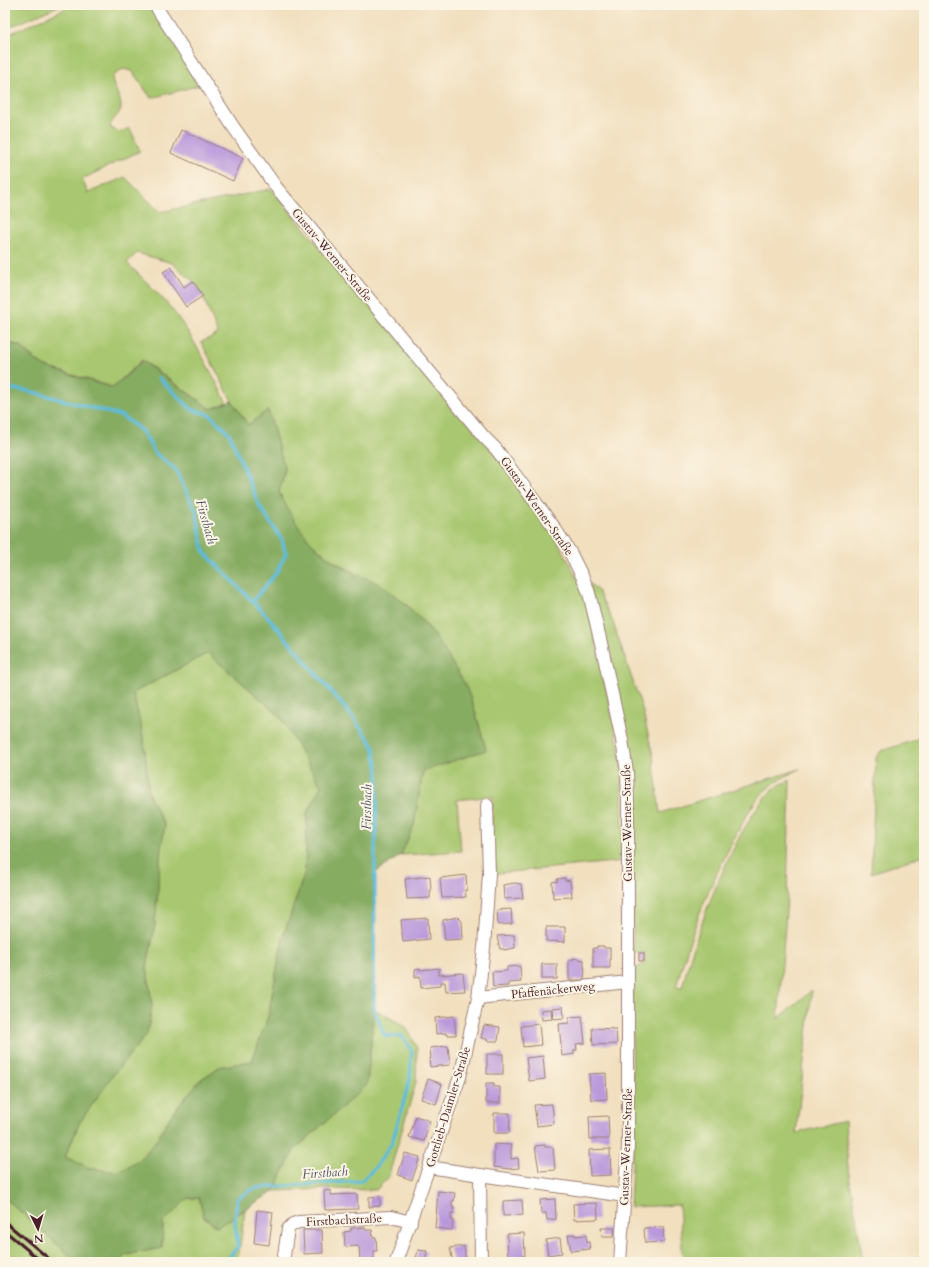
<svg xmlns="http://www.w3.org/2000/svg" width="929" height="1267" font-family="Cardo,serif">
	<style>
		.green { fill: #a8c76f; stroke: #79734d }
		.forest { fill: #86ac62; stroke: #686646; fill-rule: evenodd }
		.lines { fill: none; stroke-linecap: round; stroke-linejoin: round }
		.stream { stroke: #5bbbd9; stroke-width: 3.5 }
		.building { fill: #b998dc }
		.minor-casing { stroke: #9e7f74; stroke-width: 14 }
		.minor { stroke: #fff; stroke-width: 12 }
		.rail { stroke: #4a1f2b; stroke-width: 3 }
		.labels { text-anchor: middle; dominant-baseline: central; stroke-width: 4; stroke-linejoin: round; paint-order: stroke }
		.street-label { font-size: 12px; fill: #4a1f2b; stroke: #fcf5e5 }
		.water-label { font-size: 13px; font-style: italic; fill: #505668; stroke: #fcf5e5 }
	</style>
	<rect width="100%" height="100%" fill="#fcf5e5"/>
	<filter id="ink" filterUnits="userSpaceOnUse"><feTurbulence type="fractalNoise" baseFrequency=".025" numOctaves="2"/><feDisplacementMap in="SourceGraphic" scale="8" xChannelSelector="R" yChannelSelector="G"/><feConvolveMatrix kernelMatrix="1 2 1 2 8 2 1 2 1" color-interpolation-filters="sRGB"/></filter>
	<filter id="wash" filterUnits="userSpaceOnUse"><feTurbulence type="fractalNoise" baseFrequency=".012" numOctaves="4" result="noise"/><feDisplacementMap in="SourceGraphic" scale="16" xChannelSelector="R" yChannelSelector="G"/><feGaussianBlur stdDeviation="0.9" result="paint"/><feColorMatrix in="noise" values="0 0 0 0 0 0 0 0 0 0 0 0 0 0 0 0 0 1.4 0 .05"/><feComposite in="paint" operator="in"/></filter>
	<g filter="url(#wash)">
		<rect width="100%" height="100%" fill="#f1dfbe"/>
		<g class="green">
			<polygon points="5,5 61,5 5,29"/>
			<path d="M73,5H150L200,85L151,98L132,71L123,69C119,73 115,73 112,77C112,87 122,98 121,108C120,113 113,120 110,125L111,128L120,132L130,128L140,151L82,179L88,193L125,177L160,212L271,189L492,450L549,529L565,554L578,580L589,611L621,756L624,861L489,874L493,796L457,800L461,851L401,855L414,825L423,771L486,750L476,714L464,683L428,627L405,603L329,558L307,539L290,515L279,492L285,470L268,410L248,425L232,401L201,342L218,334L203,296L193,281L172,263L137,253L127,263C143,279 160,294 174,312C195,340 211,372 227,403L211,409L142,360L113,387L43,366L19,345L5,342V36Z"/>
			<path d="M589,583L598,591L612,620L642,708L653,756L660,813L800,769C786,776 773,782 762,794C751,805 744,821 736,835C720,866 704,898 693,932C686,950 682,968 676,987L682,988C695,935 715,884 740,836C749,821 758,803 771,791C776,786 784,783 790,780L787,898L778,1019L812,990L796,1133L845,1121L848,1168L863,1262H683L679,1205L630,1207L633,1146L632,970L644,964V953H633V801Z"/>
			<polygon points="208,653 280,716 321,786 307,814 305,872 283,937 268,1017 252,1061 219,1067 200,1080 172,1114 158,1138 142,1158 129,1167 116,1172 90,1168 65,1157 80,1122 112,1076 147,1034 152,1006 147,967 155,925 161,847 165,826 149,795 144,740 133,693"/>
			<polygon points="924,737 924,855 871,873 876,758 881,751"/>
			<polygon points="374,1009 406,1027 417,1048 416,1082 388,1178 376,1190 325,1189 274,1191 294,1150 367,1085"/>
			<polygon points="5,1198 77,1262 14,1262 5,1254"/>
			<polygon points="188,1198 199,1198 204,1217 217,1227 245,1210 239,1253 235,1262 119,1262 125,1255 162,1248 163,1223"/>
		</g>
		<path class="forest" d="M5,342L19,346L43,366L113,388L142,361L211,409L232,401L248,425L268,410L285,470L279,492C298,531 315,553 354,573C364,578 375,580 384,587C415,610 433,630 452,663C456,670 461,677 465,684C474,705 480,728 486,750L423,771L414,825L401,855L375,873L374,1009L367,1085L294,1150L274,1191L217,1227L204,1217L199,1198H188L163,1223L162,1248L125,1255L119,1262H77L5,1198ZM208,653L280,716L321,786L307,814L305,872L283,937L268,1017L252,1061L219,1067L200,1080L172,1114L158,1138L142,1158L129,1167L116,1172L90,1168L65,1157L80,1122L112,1076L147,1034L152,1006L147,967L155,925L161,847L165,826L149,795L144,740L133,693Z"/>
		<g class="lines">
			<g class="stream">
				<polyline points="159,378 191,409 210,415 229,433 259,505 282,540 286,554 276,573 253,601"/>
				<polyline points="5,388 29,391 122,416 142,431 155,453 175,469 196,511 204,552 269,618 351,715 373,745 378,770 375,850 374,1009 385,1036 402,1036 412,1051 410,1079 392,1143 375,1168 361,1181 255,1188 237,1199 235,1224 238,1246 225,1262"/>
			</g>
		</g>
		<g id="blocks">
			<g class="building">
				<polygon points="181,130 243,158 233,181 171,153"/>
				<polygon points="171,267 184,287 193,281 203,296 186,307 163,272"/>
				<polygon points="466,875 467,890 465,890 466,897 442,898 440,878"/>
				<polygon points="430,876 431,892 430,892 430,898 407,899 405,879"/>
				<polygon points="565,878 565,881 570,880 572,897 553,898 552,882 558,881 557,879"/>
				<polygon points="515,883 521,884 523,898 504,899 503,885"/>
				<polygon points="511,909 512,924 498,925 497,910"/>
				<polygon points="458,917 462,921 463,939 445,940 443,920"/>
				<polygon points="428,918 429,939 403,942 401,920"/>
				<polygon points="546,927 565,927 565,942 546,941"/>
				<polygon points="514,935 515,948 504,950 504,949 500,949 497,936"/>
				<polygon points="597,946 604,946 604,948 610,948 610,968 593,968 593,948 597,948"/>
				<rect x="639" y="953" width="5" height="8"/>
				<polygon points="573,958 584,960 584,968 585,968 584,980 569,980 569,960 573,960"/>
				<rect x="542" y="964" width="15" height="15"/>
				<polygon points="520,966 521,982 508,983 508,986 493,987 492,972 507,971 507,967"/>
				<polygon points="420,968 420,970 439,968 439,975 463,973 465,991 446,992 445,982 440,982 440,986 421,988 420,976 415,977 415,969"/>
				<polygon points="563,1007 564,1018 553,1019 552,1008"/>
				<polygon points="551,1009 552,1019 542,1020 541,1010"/>
				<polygon points="454,1016 456,1035 446,1035 446,1033 436,1034 435,1018"/>
				<polygon points="582,1016 585,1043 576,1044 577,1050 574,1050 574,1054 562,1056 559,1024 569,1023 569,1017"/>
				<polygon points="539,1024 541,1045 523,1047 521,1026"/>
				<polygon points="484,1025 500,1027 498,1041 487,1041 487,1039 481,1038"/>
				<polygon points="592,1028 616,1029 617,1044 593,1045"/>
				<polygon points="448,1046 450,1065 430,1067 429,1059 431,1059 430,1048"/>
				<rect x="487" y="1054" width="16" height="20"/>
				<polygon points="543,1056 545,1079 529,1081 526,1058"/>
				<polygon points="606,1073 607,1099 591,1100 589,1074"/>
				<polygon points="428,1079 442,1084 436,1104 421,1099"/>
				<polygon points="486,1083 494,1083 494,1087 500,1087 500,1103 486,1103"/>
				<polygon points="552,1104 554,1124 537,1126 534,1105"/>
				<polygon points="494,1113 510,1113 509,1133 494,1133"/>
				<polygon points="416,1116 430,1121 424,1141 409,1137"/>
				<polygon points="608,1116 609,1139 590,1139 589,1117"/>
				<polygon points="494,1144 511,1145 511,1159 518,1158 519,1168 509,1169 494,1167"/>
				<polygon points="545,1145 545,1147 553,1147 555,1170 539,1171 535,1146"/>
				<polygon points="610,1149 611,1175 590,1176 589,1150"/>
				<polygon points="405,1153 420,1157 412,1180 398,1175"/>
				<polygon points="331,1190 331,1195 357,1194 358,1209 325,1210 324,1191"/>
				<polygon points="438,1191 455,1193 454,1201 452,1201 452,1207 454,1207 453,1214 451,1213 451,1220 453,1220 452,1230 435,1228"/>
				<polygon points="380,1196 380,1206 369,1207 369,1197"/>
				<polygon points="555,1199 556,1219 547,1220 546,1213 541,1213 540,1200"/>
				<polygon points="522,1200 523,1215 503,1216 503,1201"/>
				<polygon points="597,1203 598,1219 574,1220 573,1204"/>
				<polygon points="257,1210 273,1212 269,1245 254,1243"/>
				<polygon points="365,1227 365,1230 372,1230 373,1237 376,1237 377,1251 374,1251 374,1259 370,1259 370,1262 356,1262 356,1260 360,1260 359,1247 357,1246 345,1247 344,1232 351,1231 351,1228"/>
				<polygon points="663,1227 664,1242 645,1243 644,1228"/>
				<polygon points="601,1228 614,1228 614,1237 602,1237"/>
				<polygon points="303,1230 322,1230 323,1253 304,1254"/>
				<polygon points="524,1233 525,1256 508,1257 507,1234"/>
				<polygon points="575,1234 575,1236 586,1235 587,1242 589,1242 590,1249 571,1251 568,1235"/>
				<polygon points="560,1238 562,1253 548,1255 546,1240"/>
				<polygon points="464,1246 466,1262 453,1262 450,1248"/>
				<polygon points="418,1250 427,1251 425,1262 415,1262"/>
			</g>
		</g>
	</g>
	<g filter="url(#ink)">
		<use href="#blocks" fill-opacity="0" stroke="#9e7f74" stroke-width="1"/>
		<g class="lines">
			<g class="minor-casing">
				<g id="minor">
					<polyline points="155,5 232,125 276,187 484,437 496,449 554,527 570,552 583,578 589,593 601,643 622,740 627,772 628,800 628,1146 620,1262"/>
					<polyline points="478,998 628,982"/>
					<polyline points="429,1167 480,1175 625,1196"/>
					<polyline points="480,1175 481,1262"/>
					<polyline points="283,1262 288,1229 293,1224 299,1222 391,1217 411,1222"/>
					<polyline points="396,1262 460,1077 478,998 484,948 489,874 487,805"/>
				</g>
			</g>
			<use href="#minor" class="minor"/>
			<g class="rail">
				<polyline points="5,1222 53,1262"/>
				<polyline points="5,1231 42,1262"/>
			</g>
		</g>
	</g>
	<g class="labels">
		<g class="street-label">
			<text transform="translate(332 255) rotate(50)">Gustav-Werner-Straße</text>
			<text transform="translate(537 506) rotate(55)">Gustav-Werner-Straße</text>
			<text transform="translate(627 823) rotate(-91)">Gustav-Werner-Straße</text>
			<text transform="translate(553 990) rotate(-6)">Pfaffenäckerweg</text>
			<text transform="translate(448 1107) rotate(-73)">Gottlieb-Daimler-Straße</text>
			<text transform="translate(626 1147) rotate(-88)">Gustav-Werner-Straße</text>
			<text transform="translate(344 1220) rotate(-3)">Firstbachstraße</text>
		</g>
		<g class="water-label">
			<text transform="translate(206 522) rotate(74)">Firstbach</text>
			<text transform="translate(367 807) rotate(-89)">Firstbach</text>
			<text transform="translate(325 1173) rotate(-4)">Firstbach</text>
		</g>
	</g>
	<rect width="929" height="1267" fill="none" stroke="#fcf5e5" stroke-width="20"/>
	<g transform="translate(38 1229) rotate(175)" stroke="#fcf5e5" stroke-width="3" paint-order="stroke">
	<path d="M0-3L7 15L0 10L-7 15Z" fill="#4a1f2b"/>
	<text y="-6" font-size="11" font-weight="bold" text-anchor="middle" fill="#4a1f2b">N</text>
	</g>
</svg>
